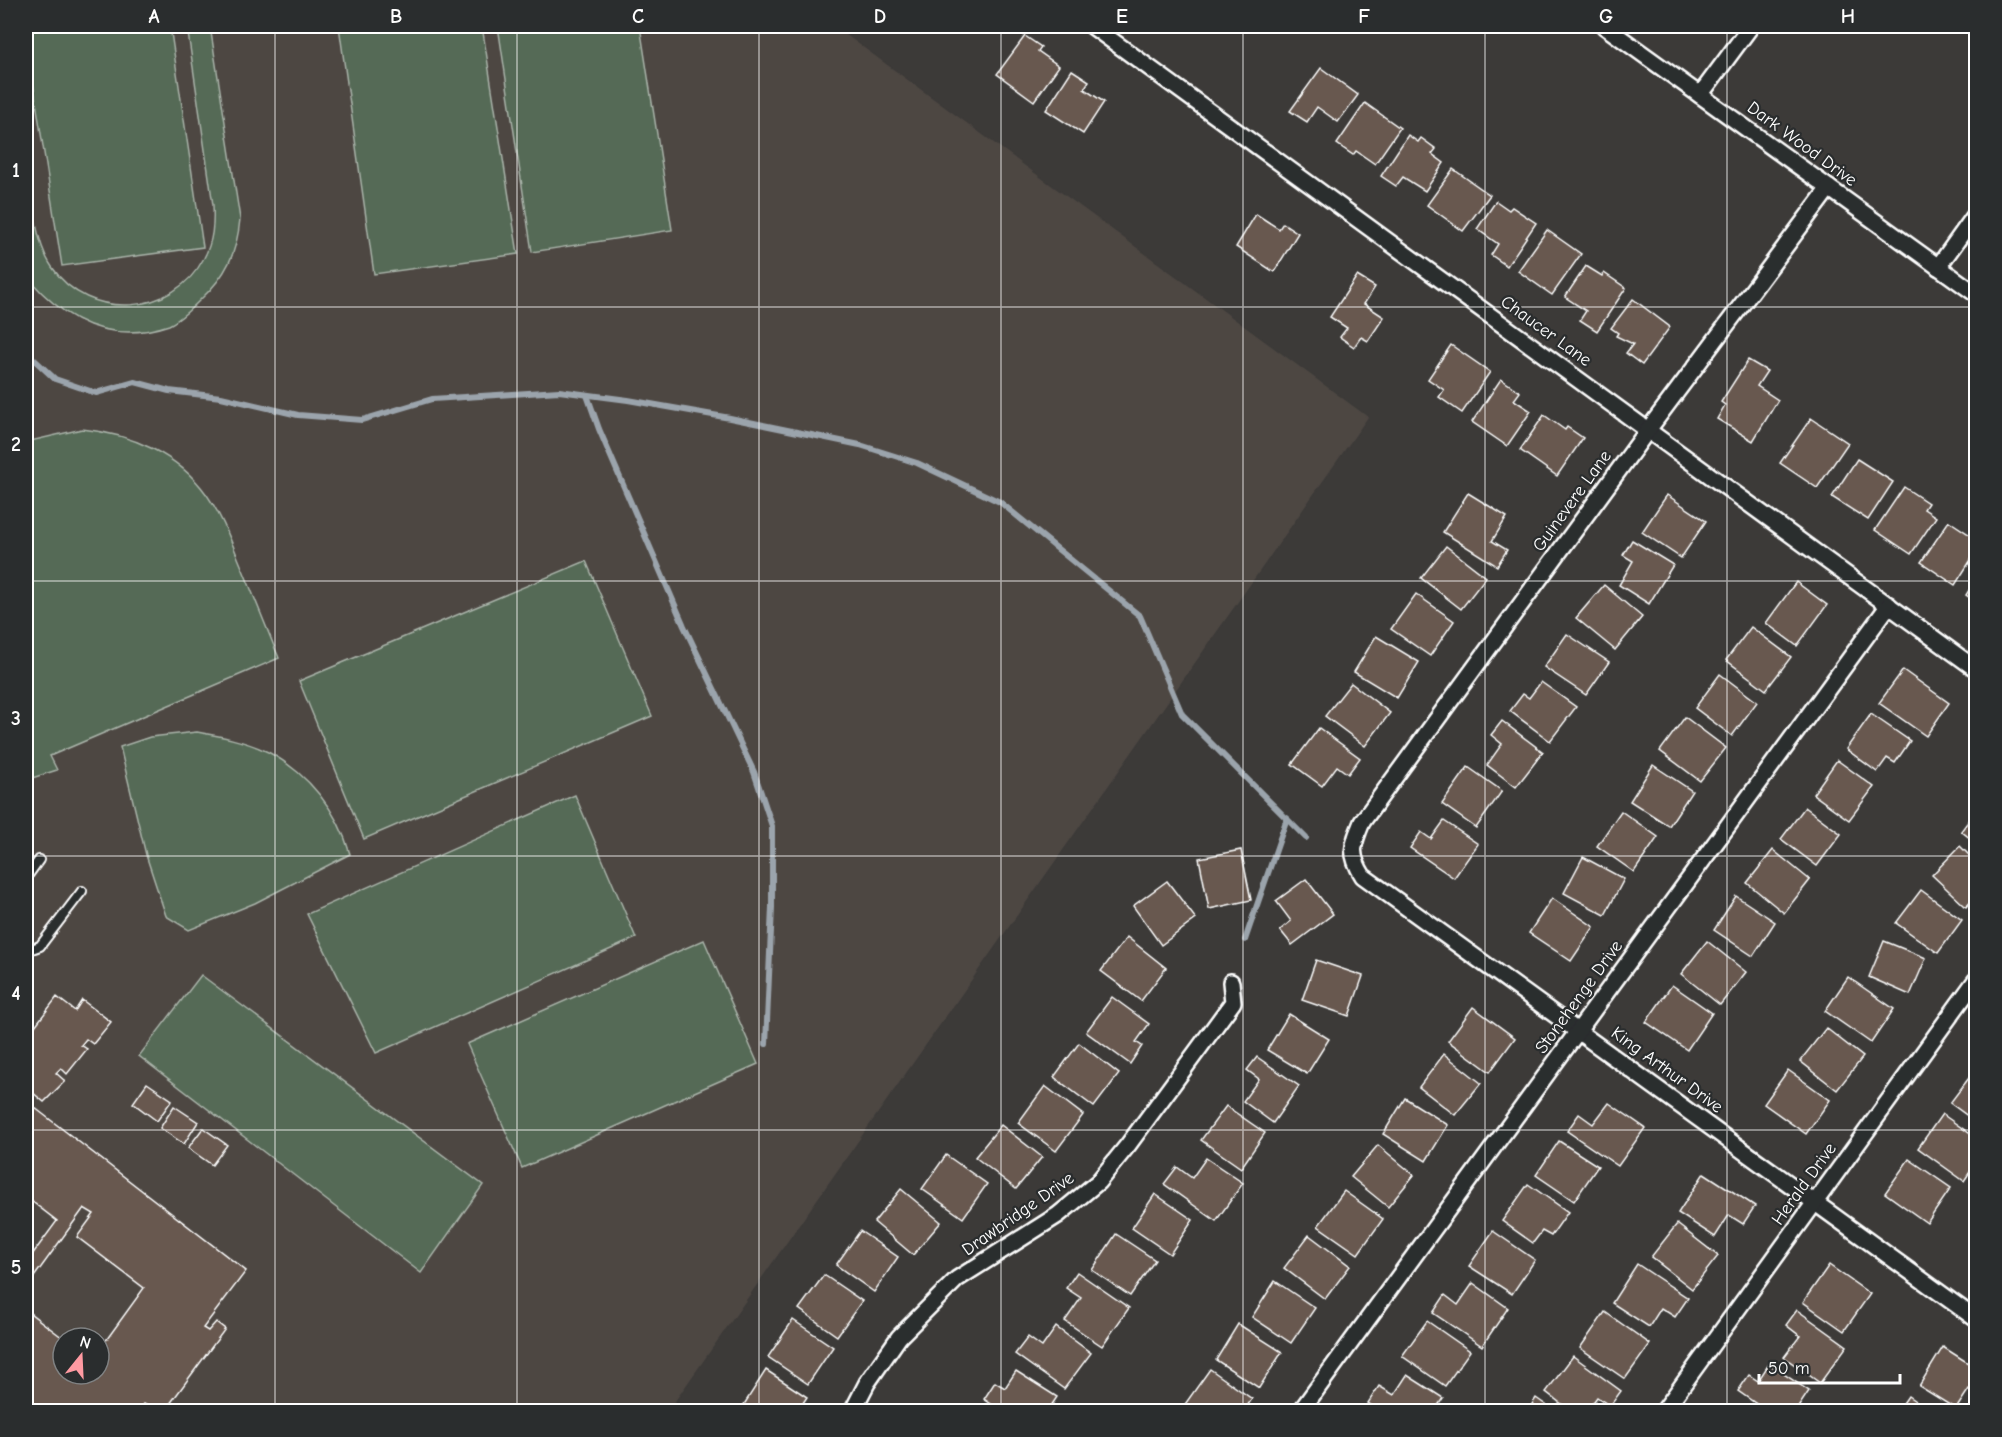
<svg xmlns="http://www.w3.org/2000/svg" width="2002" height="1437" font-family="'Comic Neue',sans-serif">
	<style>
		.built { fill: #4d4743; fill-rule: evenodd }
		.green { fill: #556a56; stroke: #aab4aa; stroke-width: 1.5 }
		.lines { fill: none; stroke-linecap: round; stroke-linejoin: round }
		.stream { stroke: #9ba4ac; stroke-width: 6 }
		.building { fill: #67584f; stroke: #fff; stroke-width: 1.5 }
		.service-casing { stroke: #fff; stroke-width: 12 }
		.minor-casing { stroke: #fff; stroke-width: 20 }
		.service { stroke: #2a2d2e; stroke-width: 8 }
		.minor { stroke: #2a2d2e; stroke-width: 15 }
		.grid { fill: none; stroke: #fff; stroke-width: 1.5; stroke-opacity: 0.55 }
		.labels { text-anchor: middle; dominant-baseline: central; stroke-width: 4.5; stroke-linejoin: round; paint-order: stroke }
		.street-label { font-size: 18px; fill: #fff; stroke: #2a2d2e }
		.neatline { fill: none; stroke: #fff; stroke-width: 2 }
		.grid-label { font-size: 20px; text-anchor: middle; font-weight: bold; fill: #fff }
	</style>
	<rect width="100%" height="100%" fill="#3c3a38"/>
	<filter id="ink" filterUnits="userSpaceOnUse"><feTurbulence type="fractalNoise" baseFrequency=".0167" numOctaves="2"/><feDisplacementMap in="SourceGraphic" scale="12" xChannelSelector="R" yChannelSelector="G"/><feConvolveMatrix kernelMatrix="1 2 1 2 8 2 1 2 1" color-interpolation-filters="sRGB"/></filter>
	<g filter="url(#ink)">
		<path class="built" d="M26,26H834L1368,417L668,1411H26ZM63,1338H99V1374H63Z"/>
		<g class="green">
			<polygon points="26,26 170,26 203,247 62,266 26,39"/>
			<path d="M187,26H210L240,219C237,253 226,276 201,299C192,308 180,320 169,325C113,344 67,323 30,280H26V147C31,182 32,238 52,267C88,322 174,316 204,258C213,241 214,224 213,205Z"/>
			<polygon points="339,26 482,26 518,254 374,274"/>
			<polygon points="498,26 640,26 672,230 532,252"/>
			<path d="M82,429C131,434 178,454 207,495C222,516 231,541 241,565C254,596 266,627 279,658L50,756L57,770L26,780V442Z"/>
			<polygon points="586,561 652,716 364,839 299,681"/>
			<path d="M197,732C220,736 246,741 268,752C308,773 338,811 350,854L255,903L189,930L166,916L146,855L120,747L150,737Z"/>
			<polygon points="575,795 636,938 376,1053 307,914"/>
			<polygon points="704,940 758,1064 522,1168 467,1044"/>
			<polygon points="201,975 483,1185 421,1273 139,1056"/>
		</g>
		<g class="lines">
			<g class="stream">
				<polyline points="26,352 55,379 96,393 135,382 169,391 221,397 298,415 362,420 432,399 559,391 628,400 730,418 860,445 917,463 1000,502 1140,616 1182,714 1306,838"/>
				<polyline points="587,395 599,429 684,626 754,772 772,826 772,907 766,1044"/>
				<polyline points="1245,940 1287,818"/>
			</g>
		</g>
		<g class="building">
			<polygon points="1025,36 1041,47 1038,51 1059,66 1034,101 997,74"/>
			<polygon points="1321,68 1358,95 1338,122 1317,107 1307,122 1290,111"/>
			<polygon points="1072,70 1089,81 1084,89 1104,102 1083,134 1046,110"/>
			<polygon points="1365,103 1400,128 1375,164 1356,151 1353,155 1337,144"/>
			<polygon points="1408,135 1418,142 1421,138 1436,149 1432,154 1444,163 1425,191 1403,177 1396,186 1381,176"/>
			<polygon points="1453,169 1490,195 1463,231 1427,205"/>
			<polygon points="1496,201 1509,210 1512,207 1536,223 1507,266 1491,255 1498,244 1477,229"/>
			<polygon points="1256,214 1279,229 1283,223 1298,233 1274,272 1236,247"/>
			<polygon points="1547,230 1581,254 1552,295 1518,271"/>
			<polygon points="1586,266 1602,276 1604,273 1626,288 1597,331 1580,320 1586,311 1565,297"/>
			<polygon points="1357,276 1375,287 1364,304 1384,317 1368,341 1361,337 1354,347 1340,337 1347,328 1330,317"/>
			<polygon points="1633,299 1670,327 1642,365 1626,353 1633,344 1616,336 1618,333 1611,328"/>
			<polygon points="1451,345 1490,372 1462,413 1439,397 1444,390 1428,379"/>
			<polygon points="1748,360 1767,371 1757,386 1778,400 1753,441 1717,419 1725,405 1721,402"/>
			<polygon points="1501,379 1520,392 1514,400 1531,411 1507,446 1472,422"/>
			<polygon points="1544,415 1565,430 1567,427 1583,438 1557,476 1520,450"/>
			<polygon points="1811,418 1848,443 1817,488 1780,463"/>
			<polygon points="1857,459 1893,482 1868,520 1832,497"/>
			<polygon points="1904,487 1928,503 1924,509 1936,517 1911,554 1875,530"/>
			<polygon points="1468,493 1507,517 1492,541 1507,550 1497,566 1443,532"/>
			<polygon points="1667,495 1706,521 1681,558 1642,532"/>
			<polygon points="1949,521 1976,539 1976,552 1955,585 1921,562"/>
			<polygon points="1632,540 1673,565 1649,604 1619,585 1633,561 1623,555"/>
			<polygon points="1446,546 1486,577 1461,609 1421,578"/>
			<polygon points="1976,579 1976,602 1966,595"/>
			<polygon points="1796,582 1827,605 1797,646 1766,623"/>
			<polygon points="1604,585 1642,617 1615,650 1576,618"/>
			<polygon points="1416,594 1454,621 1430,656 1391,629"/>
			<polygon points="1751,627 1791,657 1766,690 1726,660"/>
			<polygon points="1567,634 1609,662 1586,695 1544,667"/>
			<polygon points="1376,636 1419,662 1397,698 1354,672"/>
			<polygon points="1903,670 1949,703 1926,736 1879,703"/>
			<polygon points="1720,674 1757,702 1732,736 1695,708"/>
			<polygon points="1541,682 1576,707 1550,741 1510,711 1523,694 1529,698"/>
			<polygon points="1351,683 1390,713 1365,746 1325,716"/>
			<polygon points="1871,714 1910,741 1895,763 1887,758 1877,772 1846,749"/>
			<polygon points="1685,717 1726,748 1700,781 1660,751"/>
			<polygon points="1502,721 1543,752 1516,787 1487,765 1502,744 1491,735"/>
			<polygon points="1319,728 1360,758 1348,774 1337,766 1322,786 1292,764"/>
			<polygon points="1837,760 1874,787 1849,820 1813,794"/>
			<polygon points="1653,765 1692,791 1669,826 1630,801"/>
			<polygon points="1468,767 1502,791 1476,828 1442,804"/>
			<polygon points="1805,807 1841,834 1817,866 1781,839"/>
			<polygon points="1621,811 1658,837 1634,872 1597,846"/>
			<polygon points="1976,811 1976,843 1961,831"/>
			<polygon points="1444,821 1478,844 1454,878 1410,848 1421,832 1431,839"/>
			<polygon points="1960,846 1976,862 1976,896 1966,907 1932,875"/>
			<polygon points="1241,850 1251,900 1209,909 1199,858"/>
			<polygon points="1773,850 1810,880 1784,913 1747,883"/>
			<polygon points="1583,857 1624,879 1605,915 1564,893"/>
			<polygon points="1306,879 1333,914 1292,945 1280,930 1291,921 1276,901"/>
			<polygon points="1167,881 1196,919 1161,945 1133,906"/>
			<polygon points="1921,890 1962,920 1938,953 1896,923"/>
			<polygon points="1736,896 1775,922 1753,956 1714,930"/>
			<polygon points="1552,898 1594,927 1571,961 1529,933"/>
			<polygon points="1127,937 1166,968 1141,1001 1101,971"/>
			<polygon points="1707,941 1746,972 1720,1005 1681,974"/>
			<polygon points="1884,941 1926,958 1910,995 1869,977"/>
			<polygon points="1316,960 1363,976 1349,1016 1302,1000"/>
			<polygon points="1848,977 1894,1009 1871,1043 1825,1011"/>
			<polygon points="1672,985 1712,1013 1687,1050 1646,1022"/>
			<polygon points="57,997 75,1011 82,1000 111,1022 93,1044 86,1039 81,1045 87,1049 67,1074 61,1068 56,1073 65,1081 44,1102 26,1087 26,1019 35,1026"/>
			<polygon points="1112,997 1149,1024 1136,1042 1142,1046 1130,1064 1086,1032"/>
			<polygon points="1473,1007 1515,1038 1490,1072 1448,1041"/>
			<polygon points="1289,1014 1329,1039 1307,1074 1267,1050"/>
			<polygon points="1826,1028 1863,1057 1837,1090 1800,1061"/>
			<polygon points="1079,1043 1119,1074 1094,1107 1054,1077"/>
			<polygon points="1444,1054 1481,1083 1455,1115 1419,1087"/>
			<polygon points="1257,1057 1299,1086 1273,1123 1243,1101 1259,1079 1247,1070"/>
			<polygon points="1788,1070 1830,1100 1806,1134 1764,1104"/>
			<polygon points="1975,1070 1976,1070 1976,1122 1950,1103"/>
			<polygon points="147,1083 172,1100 157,1121 133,1103"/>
			<polygon points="1045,1086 1083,1115 1056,1151 1018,1123"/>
			<polygon points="1405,1098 1448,1125 1426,1161 1383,1134"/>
			<polygon points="26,1101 246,1271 203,1328 208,1331 216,1322 225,1329 164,1412 150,1412 153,1409 144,1404 138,1412 36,1412 26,1403 26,1313 27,1311 63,1338 63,1374 99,1374 99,1350 144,1288 77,1237 94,1214 84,1208 26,1288 26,1263 57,1221 26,1197"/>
			<polygon points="1609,1103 1645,1128 1618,1166 1567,1131 1579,1114 1593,1124"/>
			<polygon points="174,1106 198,1122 184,1144 160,1128"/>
			<polygon points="1226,1106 1265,1133 1241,1168 1201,1140"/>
			<polygon points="1942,1114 1976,1138 1976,1163 1964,1181 1918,1148"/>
			<polygon points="1001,1125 1042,1157 1016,1189 975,1157"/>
			<polygon points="203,1128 227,1145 212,1165 188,1148"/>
			<polygon points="1559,1141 1598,1166 1574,1201 1536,1175"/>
			<polygon points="1378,1145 1414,1175 1388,1207 1351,1177"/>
			<polygon points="946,1155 987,1184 963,1218 922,1189"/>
			<polygon points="1206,1158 1243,1183 1216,1221 1164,1184 1177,1167 1192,1178"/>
			<polygon points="1909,1159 1951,1188 1927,1223 1885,1193"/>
			<polygon points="1704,1173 1755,1206 1743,1224 1729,1215 1715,1237 1678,1213"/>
			<polygon points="1528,1184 1568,1212 1551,1236 1542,1231 1533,1243 1502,1221"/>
			<polygon points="901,1189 941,1222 913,1255 874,1222"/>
			<polygon points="1344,1191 1383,1219 1358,1254 1318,1226"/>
			<polygon points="1155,1194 1193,1220 1170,1254 1132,1228"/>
			<polygon points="1677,1224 1718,1256 1692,1289 1651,1257"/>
			<polygon points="860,1231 898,1257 874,1292 836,1265"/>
			<polygon points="1493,1231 1535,1260 1512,1294 1469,1266"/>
			<polygon points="1116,1234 1155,1260 1130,1296 1092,1270"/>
			<polygon points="1309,1235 1350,1266 1325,1299 1284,1268"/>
			<polygon points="1637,1264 1688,1298 1675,1317 1661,1308 1649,1327 1612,1303"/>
			<polygon points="1829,1265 1870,1294 1844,1331 1803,1302"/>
			<polygon points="1077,1272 1129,1308 1102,1346 1065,1321 1081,1298 1066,1288"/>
			<polygon points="824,1275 862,1301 837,1336 799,1309"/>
			<polygon points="1275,1281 1315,1308 1291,1343 1252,1317"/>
			<polygon points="1473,1283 1508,1308 1482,1346 1433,1313 1445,1295 1458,1305"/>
			<polygon points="1797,1310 1847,1346 1820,1383 1784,1357 1800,1336 1786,1325"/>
			<polygon points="1605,1312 1650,1344 1625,1379 1580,1348"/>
			<polygon points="793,1320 833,1347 808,1384 768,1357"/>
			<polygon points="1427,1321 1470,1351 1445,1386 1402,1356"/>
			<polygon points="1238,1324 1282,1352 1259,1388 1216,1360"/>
			<polygon points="1056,1327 1091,1353 1064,1389 1015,1354 1028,1337 1042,1347"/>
			<polygon points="1943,1347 1976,1368 1976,1394 1969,1389 1956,1409 1919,1386"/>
			<polygon points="1573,1356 1621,1391 1610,1406 1597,1397 1586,1412 1572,1412 1546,1392"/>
			<polygon points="1769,1364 1809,1391 1795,1412 1768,1412 1738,1391 1749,1375 1758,1381"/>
			<polygon points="1210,1369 1252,1399 1243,1412 1189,1412 1183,1407"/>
			<polygon points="766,1370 807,1397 797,1412 750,1412 743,1406"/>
			<polygon points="1016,1371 1057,1397 1047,1412 1003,1412 984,1399 995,1382 1005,1388"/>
			<polygon points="1407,1375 1443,1398 1434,1412 1381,1412 1368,1403 1379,1386 1394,1395"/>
			<polygon points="1908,1396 1931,1412 1897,1412"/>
			<polygon points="1536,1398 1556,1412 1527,1412"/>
		</g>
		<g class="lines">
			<g class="service-casing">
				<g id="service">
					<polyline points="26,878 39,860"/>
					<polyline points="26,951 40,946 82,891"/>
				</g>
			</g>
			<g class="minor-casing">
				<g id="minor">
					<polyline points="1092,26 1976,669"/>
					<polyline points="1604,26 1976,294"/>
					<polyline points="1700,95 1751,26"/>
					<path d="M1829,188L1648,430L1362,822C1352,846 1349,854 1363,876L1976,1319"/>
					<polyline points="1938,267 1976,214"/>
					<polyline points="852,1412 867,1383 899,1337 957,1279 1058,1215 1098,1182 1128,1145 1233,1002 1231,982"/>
					<polyline points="1300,1412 1889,605"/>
					<polyline points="1663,1412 1976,980"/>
				</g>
			</g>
			<use href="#service" class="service"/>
			<use href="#minor" class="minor"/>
		</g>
	</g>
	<path class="grid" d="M275,26V1412M517,26V1412M759,26V1412M1001,26V1412M1243,26V1412M1485,26V1412M1727,26V1412M26,307H1976M26,581H1976M26,856H1976M26,1130H1976"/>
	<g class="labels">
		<g class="street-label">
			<text transform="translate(1802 144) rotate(36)">Dark Wood Drive</text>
			<text transform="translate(1546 331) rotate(36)">Chaucer Lane</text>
			<text transform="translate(1572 501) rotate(-54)">Guinevere Lane</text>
			<text transform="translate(1579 997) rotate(-54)">Stonehenge Drive</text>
			<text transform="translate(1667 1070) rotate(36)">King Arthur Drive</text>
			<text transform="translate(1804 1184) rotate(-54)">Herald Drive</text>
			<text transform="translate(1018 1214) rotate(-35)">Drawbridge Drive</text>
		</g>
	</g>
	<rect width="2002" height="1437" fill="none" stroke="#2a2d2e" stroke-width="66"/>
	<g transform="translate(81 1356) rotate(18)"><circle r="28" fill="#2a2d2e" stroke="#7f8182" stroke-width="1.5"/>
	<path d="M0-4.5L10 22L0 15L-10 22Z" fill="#ff9aa2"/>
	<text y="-9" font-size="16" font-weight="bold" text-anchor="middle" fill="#ffffff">N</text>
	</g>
	<path d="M1759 1374v9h141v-9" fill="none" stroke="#ffffff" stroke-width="3"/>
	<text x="1768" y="1374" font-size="18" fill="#ffffff" stroke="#2a2d2e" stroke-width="4.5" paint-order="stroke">50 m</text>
	<rect x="33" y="33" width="1936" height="1371" class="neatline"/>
	<g class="grid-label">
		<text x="154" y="23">A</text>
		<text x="396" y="23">B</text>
		<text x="638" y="23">C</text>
		<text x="880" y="23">D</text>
		<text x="1122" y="23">E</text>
		<text x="1364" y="23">F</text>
		<text x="1606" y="23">G</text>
		<text x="1848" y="23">H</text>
		<text x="16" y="177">1</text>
		<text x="16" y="451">2</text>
		<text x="16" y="725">3</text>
		<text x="16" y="1000">4</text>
		<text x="16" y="1274">5</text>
	</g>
</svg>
